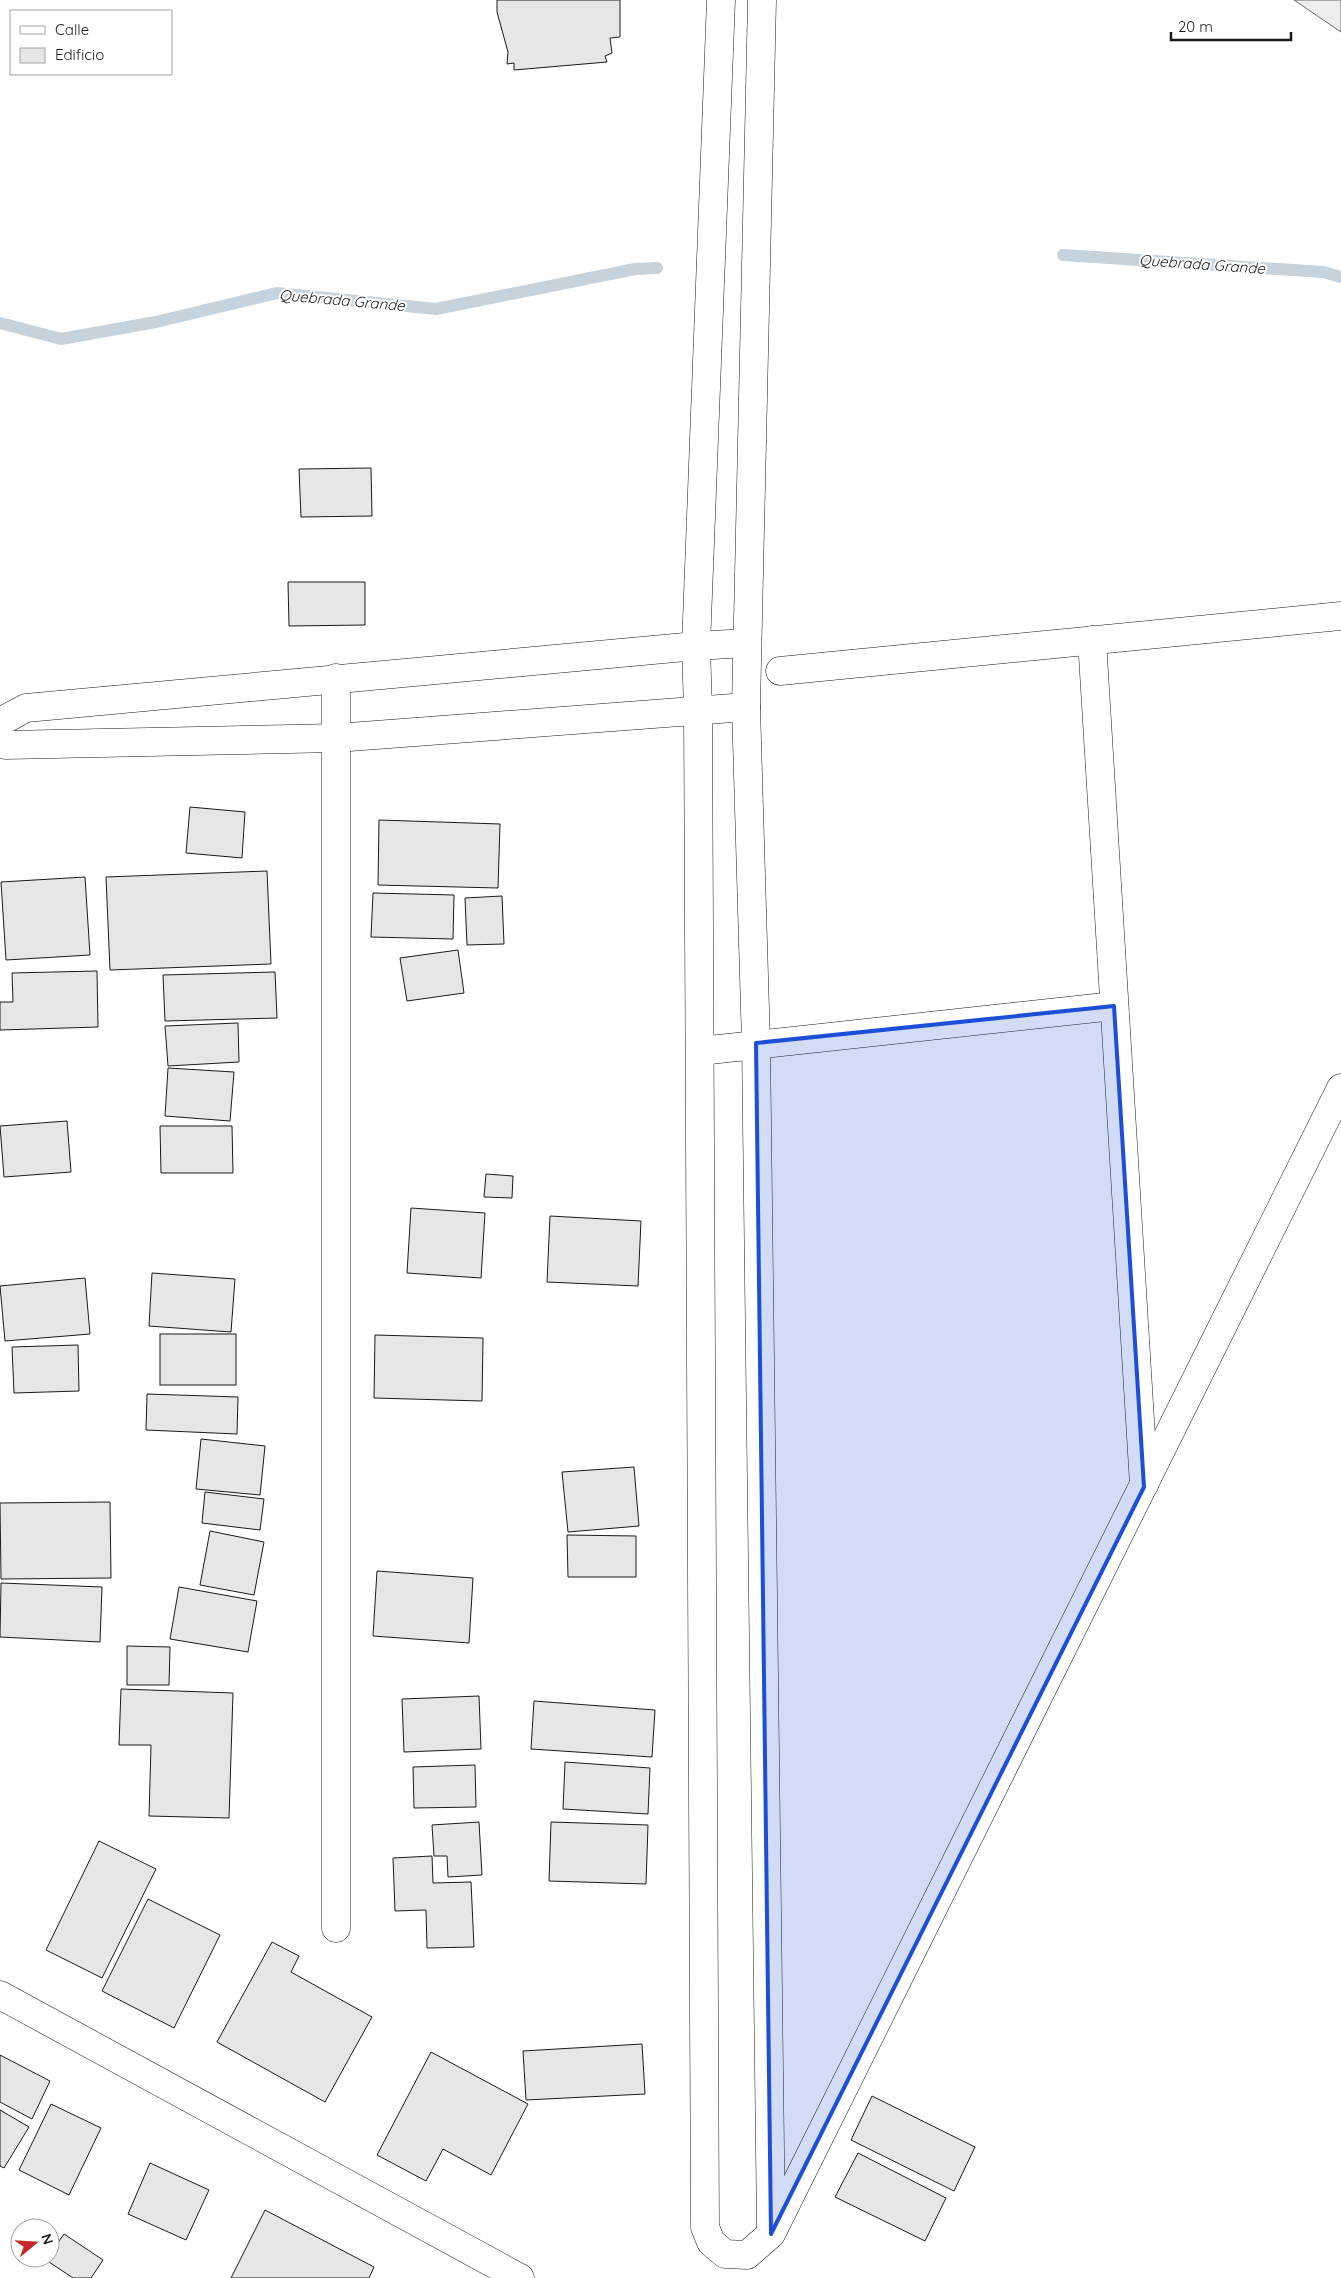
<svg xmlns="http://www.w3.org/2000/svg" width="1341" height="2278" font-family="Quicksand,sans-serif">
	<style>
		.parking { fill: #ededed; stroke: #6a6a6a }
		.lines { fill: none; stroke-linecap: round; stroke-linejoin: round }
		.stream { stroke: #c6d2dc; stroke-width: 12 }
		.building { fill: #e6e6e6; stroke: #1a1a1a }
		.minor-casing { stroke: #1a1a1a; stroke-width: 29 }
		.minor { stroke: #fff; stroke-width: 28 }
		.marked { fill: #1d4ed8; fill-opacity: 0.2; stroke: #1d4ed8; stroke-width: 4; stroke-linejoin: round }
		.labels { text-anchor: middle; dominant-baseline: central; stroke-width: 4; stroke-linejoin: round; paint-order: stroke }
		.water-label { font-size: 15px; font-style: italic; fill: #1a1a1a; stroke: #fff }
	</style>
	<rect width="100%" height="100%" fill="#fff"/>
	<polygon class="parking" points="1294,0 1341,0 1341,32"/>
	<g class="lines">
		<g class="stream">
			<polyline points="1063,255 1323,272 1341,277"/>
			<polyline points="0,323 61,339 156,322 277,293 436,309 635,269 657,268"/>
		</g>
	</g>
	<g class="building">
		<polygon points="497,0 620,0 620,37 610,38 612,53 605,56 607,62 514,70 514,63 507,64 508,52 497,12"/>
		<polygon points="371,468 372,516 301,517 299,469"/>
		<polygon points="288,582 365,582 365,625 289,626"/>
		<polygon points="190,807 245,812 242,858 186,853"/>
		<polygon points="379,820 500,824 498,888 378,885"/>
		<polygon points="267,871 271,964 110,970 106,877"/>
		<polygon points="85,877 90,955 6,960 1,882"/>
		<polygon points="373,893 454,895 453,939 371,937"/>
		<polygon points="502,896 504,944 467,945 465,898"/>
		<polygon points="458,950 464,993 407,1001 400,958"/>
		<polygon points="97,971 98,1027 0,1030 0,1002 13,1002 12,973"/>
		<polygon points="275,972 277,1018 165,1021 163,975"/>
		<polygon points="238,1023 239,1062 168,1066 165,1026"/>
		<polygon points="168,1068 234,1072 230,1121 165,1116"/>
		<polygon points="67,1121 71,1172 4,1177 0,1126"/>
		<polygon points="160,1126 232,1126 233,1173 161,1173"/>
		<polygon points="486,1174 513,1176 512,1198 484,1197"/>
		<polygon points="411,1208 485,1213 481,1278 407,1273"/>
		<polygon points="550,1216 641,1221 638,1286 547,1282"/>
		<polygon points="152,1273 235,1279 231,1332 149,1326"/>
		<polygon points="85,1278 90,1334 5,1341 0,1286"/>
		<rect x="160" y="1334" width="76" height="51"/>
		<polygon points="375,1335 483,1338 482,1401 374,1398"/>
		<polygon points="78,1345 79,1391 14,1393 12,1347"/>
		<polygon points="147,1394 238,1397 237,1434 146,1430"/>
		<polygon points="201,1439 265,1446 260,1495 196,1489"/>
		<polygon points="634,1467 639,1526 568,1532 562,1472"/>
		<polygon points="205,1492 264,1499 260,1530 202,1523"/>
		<polygon points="110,1502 111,1578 1,1579 0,1503"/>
		<polygon points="210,1531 264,1542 254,1595 200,1585"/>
		<polygon points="567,1535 636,1536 636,1577 568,1577"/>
		<polygon points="377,1571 473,1578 469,1643 373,1636"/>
		<polygon points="1,1583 102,1587 100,1642 0,1637"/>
		<polygon points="179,1587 257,1601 248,1652 170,1639"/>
		<polygon points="127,1646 170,1647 169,1685 127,1685"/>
		<polygon points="121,1689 233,1693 229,1818 149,1816 151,1745 119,1745"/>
		<polygon points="479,1696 481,1749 404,1752 402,1699"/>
		<polygon points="534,1701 655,1710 652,1757 531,1749"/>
		<polygon points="565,1762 650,1768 648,1814 563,1809"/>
		<polygon points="475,1765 476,1807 414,1808 413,1767"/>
		<polygon points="479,1822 482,1875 448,1877 447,1856 434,1856 432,1825"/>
		<polygon points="551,1822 648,1825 646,1884 549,1881"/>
		<polygon points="99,1841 156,1869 102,1978 46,1950"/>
		<polygon points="432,1856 433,1883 471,1882 474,1947 427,1948 426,1910 395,1911 393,1858"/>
		<polygon points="148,1899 220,1935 174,2028 102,1991"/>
		<polygon points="272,1942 299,1956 291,1972 372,2017 325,2102 217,2042"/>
		<polygon points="642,2044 645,2094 526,2100 523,2051"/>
		<polygon points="431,2052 528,2104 491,2175 443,2149 426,2181 377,2155"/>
		<polygon points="0,2055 50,2081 32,2119 0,2102"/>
		<polygon points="872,2096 975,2147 954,2191 851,2140"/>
		<polygon points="51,2104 101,2128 69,2195 19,2170"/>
		<polygon points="0,2110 29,2127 4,2168 0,2166"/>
		<polygon points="858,2153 946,2198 925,2241 835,2197"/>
		<polygon points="150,2163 209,2190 186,2240 128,2214"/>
		<polygon points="265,2210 374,2267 369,2278 231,2278"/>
		<polygon points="64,2234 103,2260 91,2278 73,2278 46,2260 50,2258 50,2254"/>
	</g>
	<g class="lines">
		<g class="minor-casing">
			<g id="minor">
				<polyline points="721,0 696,646 698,710 705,2227 711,2242 725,2254 747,2255 771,2234 1341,1088"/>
				<polyline points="762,0 746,707 756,1043 771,2228"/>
				<polyline points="1092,640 1144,1485"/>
				<polyline points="780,671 1341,616"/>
				<polyline points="336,678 336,1928"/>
				<polyline points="0,722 26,708 696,646 746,643"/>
				<polyline points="0,742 6,745 336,738 746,707"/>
				<polyline points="700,1051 1114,1006"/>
				<polyline points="0,1995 520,2278"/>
			</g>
		</g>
		<use href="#minor" class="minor"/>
	</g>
	<path class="marked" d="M1114,1006L1144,1487L771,2234L756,1043Z"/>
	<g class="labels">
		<g class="water-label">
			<text transform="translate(1202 264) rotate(4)">Quebrada Grande</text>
			<text transform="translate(342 300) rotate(5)">Quebrada Grande</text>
		</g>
	</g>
	<rect x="10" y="10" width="162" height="65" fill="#ffffff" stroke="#a3a3a3"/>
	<rect x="20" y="26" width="25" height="8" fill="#ffffff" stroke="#a3a3a3"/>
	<text x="55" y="35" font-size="15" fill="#1a1a1a">Calle</text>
	<rect x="20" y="48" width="25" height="15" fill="#e6e6e6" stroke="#a3a3a3"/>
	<text x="55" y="60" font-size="15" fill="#1a1a1a">Edificio</text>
	<g transform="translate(35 2243) rotate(72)"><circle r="24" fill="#ffffff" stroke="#a3a3a3"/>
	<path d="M0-4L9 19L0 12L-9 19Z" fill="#c62828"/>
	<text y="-8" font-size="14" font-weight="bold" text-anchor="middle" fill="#1a1a1a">N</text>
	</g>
	<path d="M1171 32v8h120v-8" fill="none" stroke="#1a1a1a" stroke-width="2.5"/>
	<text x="1178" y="32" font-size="15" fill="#1a1a1a" stroke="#ffffff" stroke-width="4" paint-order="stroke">20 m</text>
</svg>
